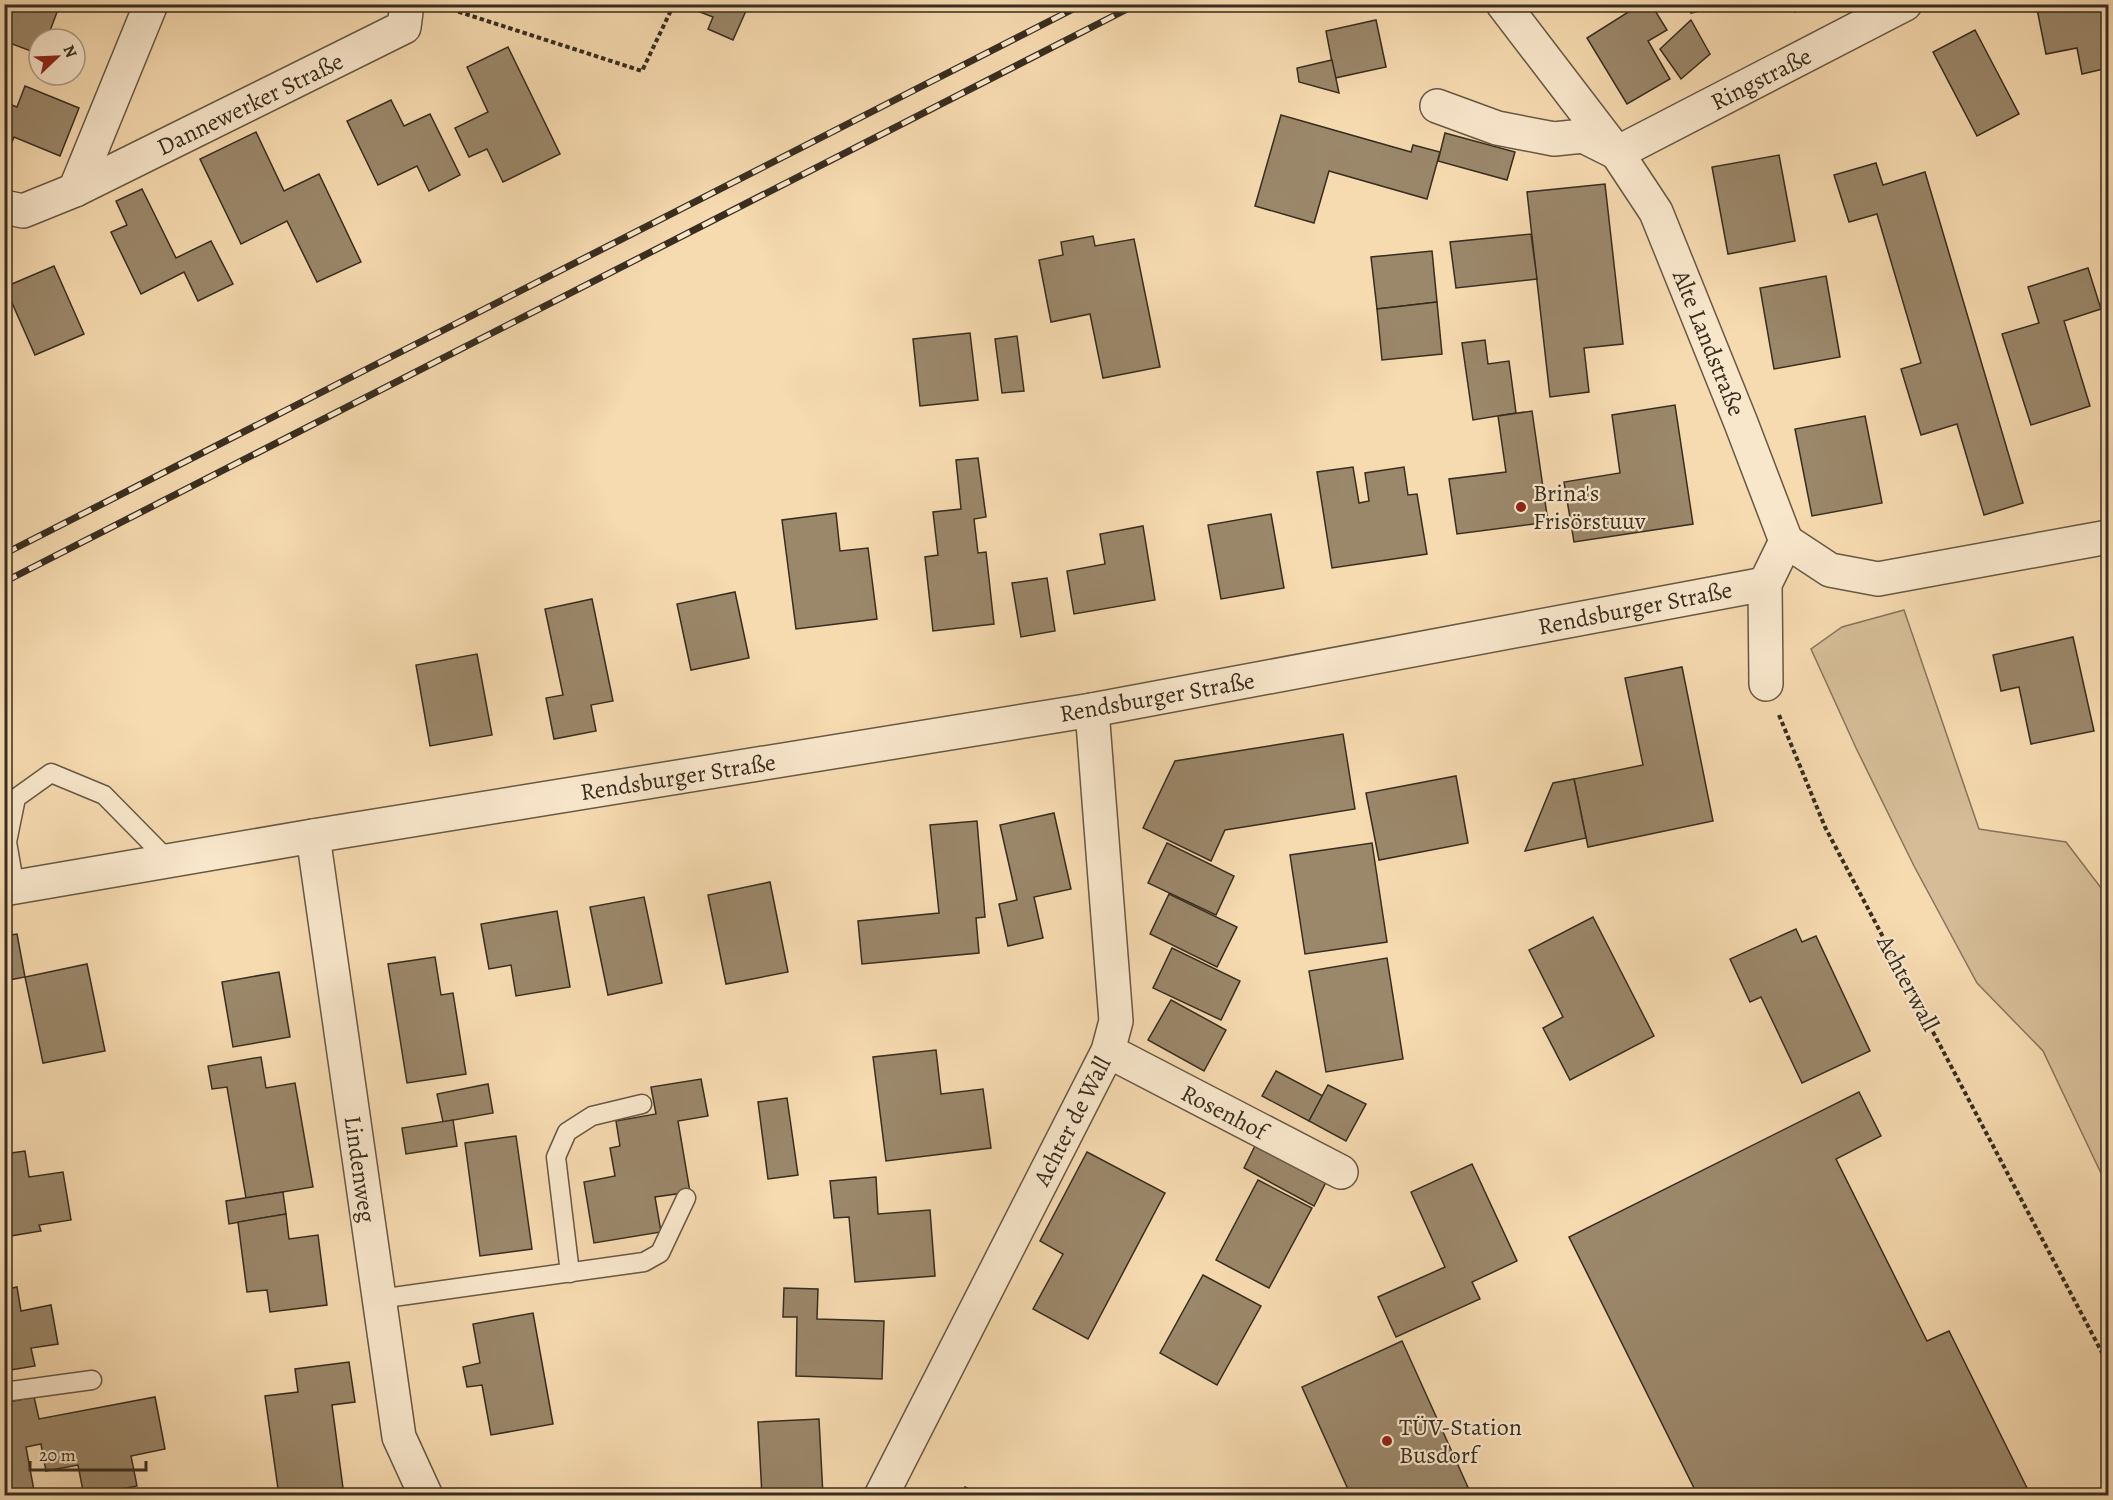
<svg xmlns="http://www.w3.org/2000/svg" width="2113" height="1500" font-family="Alegreya,serif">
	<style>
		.green { fill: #d6bd97; stroke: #87755b; stroke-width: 1.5 }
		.building { fill: #9b876a; stroke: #382d1f; stroke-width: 1.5 }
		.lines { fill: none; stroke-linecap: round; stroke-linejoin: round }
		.service-casing { stroke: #685843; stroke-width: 21 }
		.minor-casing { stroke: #685843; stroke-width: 36 }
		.path { stroke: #382d1f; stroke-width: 4; stroke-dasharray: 4.5 3; stroke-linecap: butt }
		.service { stroke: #f9e7cc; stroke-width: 18 }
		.minor { stroke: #f9e7cc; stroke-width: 33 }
		.rail-casing { stroke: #382d1f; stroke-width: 7 }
		.rail { stroke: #f9e7cc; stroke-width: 4.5; stroke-dasharray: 14; stroke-linecap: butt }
		.poi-dot { fill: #8f2418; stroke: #f9e7cc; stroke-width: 2 }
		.labels { text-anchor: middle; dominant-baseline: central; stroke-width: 4.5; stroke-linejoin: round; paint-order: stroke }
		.street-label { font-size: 24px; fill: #382d1f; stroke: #f9e7cc }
		.poi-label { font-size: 24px; fill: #382d1f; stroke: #f9e7cc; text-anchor: start }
	</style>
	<rect width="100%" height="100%" fill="#f6dab0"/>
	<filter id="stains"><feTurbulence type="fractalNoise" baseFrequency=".00333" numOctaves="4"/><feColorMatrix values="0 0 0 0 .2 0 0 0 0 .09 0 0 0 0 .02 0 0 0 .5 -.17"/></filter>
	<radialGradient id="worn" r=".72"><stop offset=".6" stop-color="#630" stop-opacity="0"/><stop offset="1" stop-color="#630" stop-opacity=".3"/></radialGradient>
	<polygon class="green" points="1904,610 1979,829 2066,842 2108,897 2108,1188 2043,1051 1977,983 1914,866 1856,748 1811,649 1842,627"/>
	<g class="building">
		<polygon points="4,4 60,4 47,39 39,39 39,54 4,41"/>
		<polygon points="688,4 749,4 733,40 708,29 713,17 687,7"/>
		<polygon points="1641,4 1651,4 1667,30 1648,41 1670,79 1627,104 1587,38"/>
		<polygon points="1689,4 1720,4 1720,6 1691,13"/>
		<polygon points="1792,4 1810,4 1795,12"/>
		<polygon points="2036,4 2108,4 2108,68 2082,74 2077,48 2046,54"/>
		<polygon points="1376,20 1386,67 1335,78 1326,31"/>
		<polygon points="1691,20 1710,54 1681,79 1660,49"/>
		<polygon points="1975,30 2019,114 1977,136 1933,52"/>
		<polygon points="508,47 560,154 503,182 487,149 469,157 455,128 488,112 467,67"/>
		<polygon points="1332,60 1339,93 1299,82 1297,68"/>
		<polygon points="25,86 79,108 60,156 14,137 4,161 4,102 17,107"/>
		<polygon points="391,100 404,126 430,114 460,175 429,191 417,166 378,185 347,121"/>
		<polygon points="1281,115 1411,152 1413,145 1440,152 1427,199 1329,171 1314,223 1255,206"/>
		<polygon points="256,132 284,191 319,174 361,262 317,282 287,221 241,244 200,159"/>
		<polygon points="1445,133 1515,152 1507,180 1438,161"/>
		<polygon points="1779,155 1795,241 1728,254 1712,167"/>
		<polygon points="1876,163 1883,185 1925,172 2023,503 1984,515 1957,424 1921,435 1901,369 1921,363 1877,214 1849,222 1834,175"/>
		<polygon points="1605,184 1623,344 1584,348 1589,392 1550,397 1527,192"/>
		<polygon points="142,189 176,258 211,241 233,284 198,301 184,272 141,294 111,232 127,225 116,201"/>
		<polygon points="1531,234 1537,279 1456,288 1450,242"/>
		<polygon points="1093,236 1095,246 1134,239 1160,367 1103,378 1090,314 1051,322 1039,260 1063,255 1061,242"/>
		<polygon points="1432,251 1437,302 1377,309 1371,257"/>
		<polygon points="54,266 84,334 35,355 5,287"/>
		<polygon points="2088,268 2101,309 2064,321 2090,406 2031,425 2002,334 2039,323 2028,287"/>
		<polygon points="1826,276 1840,357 1774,369 1760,288"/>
		<polygon points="1437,302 1442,354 1382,360 1377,309"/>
		<polygon points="970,333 978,400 920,406 913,339"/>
		<polygon points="1017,336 1024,391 1002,393 995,339"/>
		<polygon points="1485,340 1488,364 1509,361 1516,413 1473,420 1462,343"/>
		<polygon points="1675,405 1693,524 1574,542 1564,482 1620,473 1612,415"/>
		<polygon points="1532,411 1548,522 1457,534 1449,479 1506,472 1498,416"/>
		<polygon points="1865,416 1882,503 1812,516 1795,429"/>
		<polygon points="978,458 986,517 974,519 978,553 986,552 994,624 933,631 925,557 938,555 933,512 961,509 956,460"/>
		<polygon points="1353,467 1359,503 1369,501 1365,473 1404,467 1408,495 1417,494 1427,554 1332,568 1317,472"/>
		<polygon points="836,513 840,551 868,548 877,619 796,629 782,520"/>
		<polygon points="1271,514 1284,588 1221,599 1208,525"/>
		<polygon points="1143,526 1155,600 1074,614 1067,571 1105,564 1100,534"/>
		<polygon points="1047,578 1055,631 1021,637 1012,583"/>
		<polygon points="735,592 749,658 691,670 677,604"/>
		<polygon points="592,599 613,701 591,705 596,731 554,739 546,698 563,695 545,609"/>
		<polygon points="2073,637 2094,731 2031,744 2019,687 2001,691 1993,655"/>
		<polygon points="477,654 492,735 430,746 416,665"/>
		<polygon points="1682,667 1713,821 1588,847 1574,779 1643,765 1625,678"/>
		<polygon points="1343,734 1355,809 1225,830 1211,861 1143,828 1175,761"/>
		<polygon points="1456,776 1468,843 1379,860 1366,793"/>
		<polygon points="1574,779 1586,838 1525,851 1553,783"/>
		<polygon points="1054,813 1071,889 1034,897 1043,938 1008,946 999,904 1017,900 1000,825"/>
		<polygon points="977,821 985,917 976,918 979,953 862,964 858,921 939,913 930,825"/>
		<polygon points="1167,843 1234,876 1216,915 1148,883"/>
		<polygon points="1372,843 1387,942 1305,954 1290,855"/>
		<polygon points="770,882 788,972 726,984 708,895"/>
		<polygon points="1169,894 1237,927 1217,967 1150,934"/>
		<polygon points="644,897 662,983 608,995 590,907"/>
		<polygon points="557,911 570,987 516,996 511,965 489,969 481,924"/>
		<polygon points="1593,917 1654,1036 1570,1080 1543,1028 1563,1017 1529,950"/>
		<polygon points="1796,929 1802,942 1816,936 1870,1051 1802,1083 1761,997 1750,1002 1730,959"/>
		<polygon points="17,934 25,977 4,981 4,936"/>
		<polygon points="1172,948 1240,981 1221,1020 1153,988"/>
		<polygon points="435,957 441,995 453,993 466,1074 407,1083 388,964"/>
		<polygon points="1387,958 1403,1059 1326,1072 1309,971"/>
		<polygon points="87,964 105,1051 43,1063 25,977"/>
		<polygon points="279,972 290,1037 233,1047 222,982"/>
		<polygon points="1171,1000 1226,1030 1204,1071 1148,1040"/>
		<polygon points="936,1050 941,1094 983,1089 991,1148 886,1161 873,1057"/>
		<polygon points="261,1057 266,1088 295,1083 313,1187 246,1198 227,1087 212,1089 208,1066"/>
		<polygon points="1276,1071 1323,1096 1309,1121 1262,1096"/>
		<polygon points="701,1079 708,1116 678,1121 690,1192 655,1197 661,1232 594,1243 584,1182 615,1176 610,1148 620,1146 616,1121 656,1114 651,1087"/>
		<polygon points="488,1084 493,1113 443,1122 437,1094"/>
		<polygon points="1328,1085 1366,1104 1346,1141 1309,1121"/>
		<polygon points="1859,1092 1881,1136 1836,1159 1927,1341 1949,1331 2031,1496 1698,1496 1569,1237"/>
		<polygon points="787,1098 798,1175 768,1179 758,1102"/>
		<polygon points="453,1120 457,1146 406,1154 402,1128"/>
		<polygon points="516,1136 532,1249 480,1256 465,1143"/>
		<polygon points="1258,1140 1328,1178 1314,1206 1244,1168"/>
		<polygon points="25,1151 29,1177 63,1172 71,1220 39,1225 41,1231 4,1237 4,1154"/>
		<polygon points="1087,1152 1165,1193 1088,1339 1033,1309 1063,1254 1040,1241"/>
		<polygon points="1472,1164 1517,1261 1472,1282 1480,1299 1396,1337 1378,1297 1445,1267 1411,1192"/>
		<polygon points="876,1177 878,1214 930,1210 935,1276 855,1282 849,1217 834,1218 830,1181"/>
		<polygon points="1258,1180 1312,1208 1269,1288 1216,1260"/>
		<polygon points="283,1192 286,1214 229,1224 226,1201"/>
		<polygon points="286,1214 289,1239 318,1235 327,1305 270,1312 267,1290 247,1292 238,1222"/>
		<polygon points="1203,1275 1261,1306 1217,1385 1160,1353"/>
		<polygon points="17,1287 21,1311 51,1305 58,1344 31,1348 35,1366 4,1371 4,1290"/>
		<polygon points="784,1288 818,1289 817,1319 884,1321 882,1379 796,1376 797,1317 783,1317"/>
		<polygon points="533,1313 553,1424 491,1435 482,1385 467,1387 463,1367 480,1363 473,1324"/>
		<polygon points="1402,1341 1471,1494 1468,1496 1351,1496 1302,1387"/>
		<polygon points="349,1362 355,1402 332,1405 343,1488 279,1496 265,1396 298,1392 295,1369"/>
		<polygon points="34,1397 39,1419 155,1397 165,1449 131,1456 137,1486 84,1496 78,1465 46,1471 41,1444 26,1447 35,1496 4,1496 4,1403"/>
		<polygon points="819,1419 823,1496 762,1496 758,1422"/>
		<polygon points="965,1487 982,1496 961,1496"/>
		<polygon points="911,1490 924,1496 908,1496"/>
	</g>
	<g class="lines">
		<g class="service-casing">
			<g id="service">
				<polyline points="15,888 7,842 16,798 51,773 104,795 169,861"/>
				<polyline points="570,1273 556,1157 567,1132 592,1116 642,1104"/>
				<polyline points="379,1299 644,1262 660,1253 686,1198"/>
				<polyline points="4,1392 92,1380"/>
			</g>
		</g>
		<g class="minor-casing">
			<g id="minor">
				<polyline points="1503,4 1617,153 1656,212 1741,423 1786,541"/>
				<polyline points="1437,106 1497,128 1554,139 1583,136 1617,153 1905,4"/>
				<polyline points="75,190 151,4"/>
				<polyline points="4,207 23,211 75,190 404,27 407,4"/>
				<polyline points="1786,541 1830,570 1878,579 2108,537"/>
				<polyline points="1766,684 1765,584 1786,541"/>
				<polyline points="313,836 399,1437 426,1496"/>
				<polyline points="4,889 313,836 1092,710 1765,584"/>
				<polyline points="1108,1051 1341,1172"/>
				<polyline points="881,1496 1108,1051 1116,1021 1092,710"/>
			</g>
		</g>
		<g class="path">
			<polyline points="444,7 642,71 674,4"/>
			<polyline points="1779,715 1825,827 2108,1364"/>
		</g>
		<use href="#service" class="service"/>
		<use href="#minor" class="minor"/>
		<g class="rail-casing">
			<g id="rail">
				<polyline points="4,554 1083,4"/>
				<polyline points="4,582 1137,4"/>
			</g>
		</g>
		<use href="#rail" class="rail"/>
	</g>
	<g class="poi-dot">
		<circle cx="1521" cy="507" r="6"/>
		<circle cx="1387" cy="1441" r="6"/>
	</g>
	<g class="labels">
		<g class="street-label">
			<text transform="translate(1761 79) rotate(-27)">Ringstraße</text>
			<text transform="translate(250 104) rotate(-26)">Dannewerker Straße</text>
			<text transform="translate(1709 343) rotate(68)">Alte Landstraße</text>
			<text transform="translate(1635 608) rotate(-11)">Rendsburger Straße</text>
			<text transform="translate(1157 697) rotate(-10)">Rendsburger Straße</text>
			<text transform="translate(678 777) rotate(-9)">Rendsburger Straße</text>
			<text transform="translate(1908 983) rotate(62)">Achterwall</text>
			<text transform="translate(1224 1112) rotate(27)">Rosenhof</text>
			<text transform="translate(1072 1121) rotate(-63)">Achter de Wall</text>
			<text transform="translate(360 1169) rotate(82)">Lindenweg</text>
		</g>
		<g class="poi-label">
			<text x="1533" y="493">Brina's<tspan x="1533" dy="28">Frisörstuuv</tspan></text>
			<text x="1399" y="1427">TÜV-Station<tspan x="1399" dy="28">Busdorf</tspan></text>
		</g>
	</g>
	<rect width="2113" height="1500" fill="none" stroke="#f6dab0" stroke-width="24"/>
	<rect x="6" y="6" width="2101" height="1488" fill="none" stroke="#382d1f" stroke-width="3"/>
	<rect x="12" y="12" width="2089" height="1476" fill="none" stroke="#382d1f" stroke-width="1.5"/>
	<g transform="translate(57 57) rotate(67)"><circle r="28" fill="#f9e7cc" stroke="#ac9d87" stroke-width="1.5"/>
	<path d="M0-4.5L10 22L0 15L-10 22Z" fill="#8f2418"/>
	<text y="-9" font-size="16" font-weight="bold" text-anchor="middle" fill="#382d1f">N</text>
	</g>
	<path d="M30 1461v9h116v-9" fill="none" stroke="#382d1f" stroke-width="3"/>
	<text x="39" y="1461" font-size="18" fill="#382d1f" stroke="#f9e7cc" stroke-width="4.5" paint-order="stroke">20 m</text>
	<rect width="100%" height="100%" filter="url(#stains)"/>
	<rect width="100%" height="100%" fill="url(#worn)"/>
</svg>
